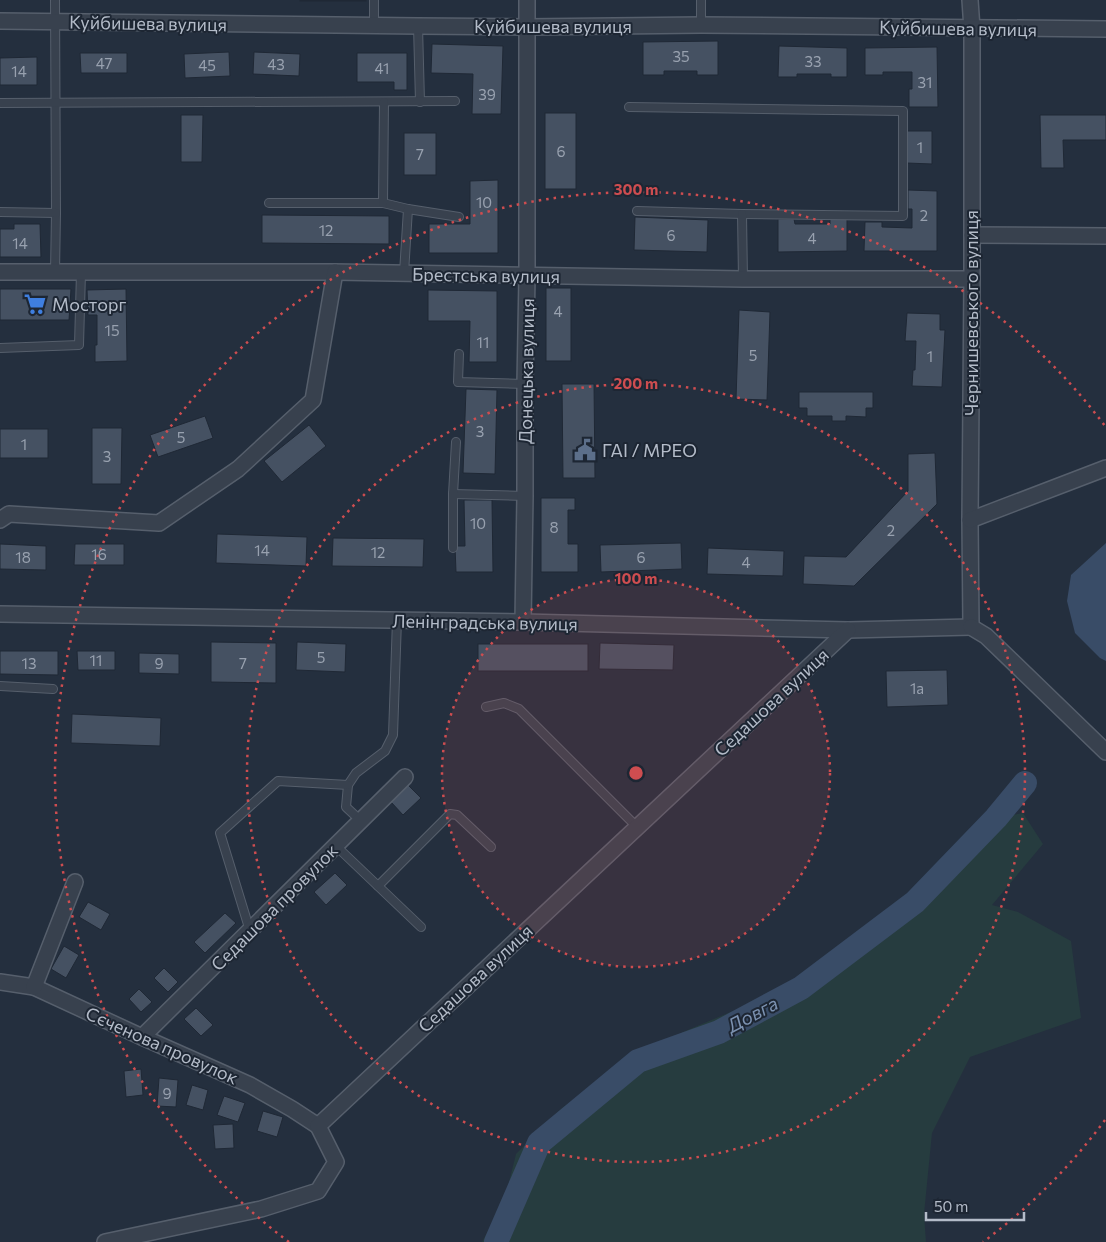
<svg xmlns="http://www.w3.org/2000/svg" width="1106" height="1242" font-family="Commissioner,sans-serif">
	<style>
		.green { fill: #263c3f }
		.water { fill: #394c67 }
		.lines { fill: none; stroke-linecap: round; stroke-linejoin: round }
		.river { stroke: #394c67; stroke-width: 24 }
		.building { fill: #455162; stroke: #1f2835 }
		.lane-casing { stroke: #565f6c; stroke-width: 10 }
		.street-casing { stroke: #565f6c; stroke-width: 18 }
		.lane { stroke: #38414e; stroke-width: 8 }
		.street { stroke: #38414e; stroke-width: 15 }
		.ring { fill: none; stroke: #ce4d50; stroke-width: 2.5; stroke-dasharray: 2.5 5 }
		.labels { text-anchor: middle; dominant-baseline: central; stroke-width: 4; stroke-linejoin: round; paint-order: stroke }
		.number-label { font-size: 15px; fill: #98a1af }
		.street-label { font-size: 18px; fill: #b4bcc9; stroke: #1d2633 }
		.poi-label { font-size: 18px; fill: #b4bcc9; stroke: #1d2633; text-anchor: start }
		.water-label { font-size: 19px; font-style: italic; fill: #7c92b1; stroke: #1d2633 }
		.centre { fill: #ce4d50; stroke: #1d2633; stroke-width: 2.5 }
		.ring-label { font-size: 15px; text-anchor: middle; font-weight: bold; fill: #ce4d50; stroke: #1d2633; stroke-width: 4; stroke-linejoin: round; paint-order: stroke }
	</style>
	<rect width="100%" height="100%" fill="#242f3e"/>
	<polygon class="green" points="1023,813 1043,844 992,905 1018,912 1071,941 1081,1018 970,1057 932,1133 924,1214 926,1242 482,1242 504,1202 516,1154 562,1108 593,1086 638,1061 683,1032 740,1008 801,988 869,924 909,896 962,842 996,818"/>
	<polygon class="water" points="1106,543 1106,661 1100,658 1075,633 1067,601 1071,575"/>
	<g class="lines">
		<polyline class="river" points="496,1242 539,1143 638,1061 719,1032 801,988 915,902 996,818 1025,783"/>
	</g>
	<g class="building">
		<rect x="300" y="0" width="66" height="1"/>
		<polygon points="718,41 718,75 697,75 697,71 664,71 664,75 643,75 643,42"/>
		<polygon points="432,44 503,46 501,114 472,114 473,74 431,73"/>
		<polygon points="779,46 847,48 847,77 831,77 831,74 797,74 797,77 778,77"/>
		<polygon points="937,47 938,107 909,107 909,89 912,89 912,72 883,72 883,75 865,75 865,48"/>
		<polygon points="229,52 230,76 185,78 184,54"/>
		<polygon points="254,52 300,54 299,76 253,74"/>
		<polygon points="80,53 127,53 127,73 81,73"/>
		<polygon points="357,53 407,53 407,90 394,90 394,82 357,82"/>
		<polygon points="37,57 37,85 0,85 0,58"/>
		<rect x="545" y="113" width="31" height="76"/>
		<polygon points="181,115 203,115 202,162 181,162"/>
		<polygon points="1040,115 1106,115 1106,140 1063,140 1064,168 1041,168"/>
		<polygon points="907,131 932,131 932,164 907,163"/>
		<rect x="404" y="133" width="32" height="42"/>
		<polygon points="498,180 498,253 429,253 429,224 470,224 470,181"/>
		<polygon points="908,190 937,191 937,251 864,251 865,222 882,222 882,227 912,228 912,209 908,209"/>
		<polygon points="262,215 389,216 389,244 262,243"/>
		<polygon points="635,217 708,220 707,252 634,250"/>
		<polygon points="778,219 794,219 795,224 830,224 830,219 847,219 847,251 778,252"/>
		<polygon points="14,224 40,224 41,257 0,257 0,229 14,229"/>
		<rect x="546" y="288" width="25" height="73"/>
		<polygon points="0,289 71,289 69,320 0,320"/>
		<polygon points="126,289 127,361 95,362 95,345 97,345 97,315 88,315 87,290"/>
		<polygon points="428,290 497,291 497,362 469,362 470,321 428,321"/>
		<polygon points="739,310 770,312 767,400 736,399"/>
		<polygon points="907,313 940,314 940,330 945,330 942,387 912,386 913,370 915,370 916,341 905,341"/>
		<polygon points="562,384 594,384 595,478 563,478"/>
		<polygon points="466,389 497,390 495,474 463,473"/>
		<polygon points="799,392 873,392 873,408 866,408 866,417 846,416 846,421 832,421 832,416 807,416 807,408 799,408"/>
		<polygon points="205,416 213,438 158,457 150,435"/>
		<polygon points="309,425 326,446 282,482 264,461"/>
		<polygon points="92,428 122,428 121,484 92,484"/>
		<rect x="0" y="429" width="48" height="29"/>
		<polygon points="935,453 937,504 854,586 803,584 804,556 846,557 908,491 908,454"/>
		<polygon points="541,498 575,498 575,510 568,510 568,544 578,544 578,572 541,572"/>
		<polygon points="464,500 492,500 493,572 456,572 455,546 465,546"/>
		<polygon points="217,534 307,537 306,566 216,563"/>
		<polygon points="333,538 424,539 423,567 332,566"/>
		<polygon points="681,543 682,569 601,572 600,545"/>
		<polygon points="0,544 46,546 46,570 0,569"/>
		<polygon points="75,544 124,544 124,565 74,565"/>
		<polygon points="708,548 784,551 783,576 707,574"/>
		<polygon points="211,642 276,643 276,683 211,682"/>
		<polygon points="297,642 346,644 345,672 296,670"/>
		<polygon points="600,643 674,645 673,670 599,669"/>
		<rect x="478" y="644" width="110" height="27"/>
		<polygon points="0,651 58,651 58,675 0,674"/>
		<polygon points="77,651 115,651 115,670 78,670"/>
		<polygon points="139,653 179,654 179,674 139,673"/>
		<polygon points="947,670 948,705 887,707 886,671"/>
		<polygon points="72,714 161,718 160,746 71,743"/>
		<polygon points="408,785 421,798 403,815 391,802"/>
		<polygon points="335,873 347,885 326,905 314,892"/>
		<polygon points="88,902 110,914 101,930 79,917"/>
		<polygon points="225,913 236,923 205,953 194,942"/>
		<polygon points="64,946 79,955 66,978 51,969"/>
		<polygon points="164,968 178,982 168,992 154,978"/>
		<polygon points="139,989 152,1002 141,1012 129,999"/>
		<polygon points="196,1008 213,1025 201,1036 184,1019"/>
		<polygon points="141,1069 143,1095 126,1097 124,1071"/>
		<polygon points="159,1078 178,1080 176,1107 157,1106"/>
		<polygon points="192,1085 208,1090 203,1110 186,1105"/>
		<polygon points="224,1096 245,1103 238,1122 217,1115"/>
		<polygon points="263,1111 283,1117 277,1137 257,1131"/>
		<polygon points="233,1124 234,1148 215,1149 213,1125"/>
	</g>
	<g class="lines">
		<g class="lane-casing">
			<g id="lane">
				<polyline points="55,0 56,213 55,272"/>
				<polyline points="374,0 374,26"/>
				<polyline points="701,0 701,25"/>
				<polyline points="418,26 420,102"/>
				<polyline points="0,103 455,101"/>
				<polyline points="629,107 903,111 903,216 742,214 637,211"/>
				<polyline points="269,203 383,203 408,209 459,217"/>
				<polyline points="383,203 384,102"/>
				<polyline points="0,212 56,213"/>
				<polyline points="742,214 743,279"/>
				<polyline points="404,273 408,209"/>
				<polyline points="0,348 79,345 81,272"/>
				<polyline points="459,354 458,382 525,384"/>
				<polyline points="453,494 525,496"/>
				<polyline points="453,548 453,494 456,442"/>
				<polyline points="0,686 53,689"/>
				<polyline points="486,707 504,703 519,709 637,827"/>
				<polyline points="361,821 346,807 348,785 356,773 385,751 393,735 397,620"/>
				<polyline points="336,846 421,927"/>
				<polyline points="378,886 450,814 457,815 491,847"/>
				<polyline points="250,931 220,833 278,781 348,785"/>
			</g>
		</g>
		<g class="street-casing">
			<g id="street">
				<polyline points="970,0 972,29 972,279 970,520 971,627"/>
				<polyline points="0,21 418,26 527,27 701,25 1106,29"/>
				<polyline points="972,235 1106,236"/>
				<polyline points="0,272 335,272 743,279 972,279"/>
				<polyline points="0,520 9,514 159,523 238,469 313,400 335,272"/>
				<polyline points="970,520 1106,468"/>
				<polyline points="0,614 523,622 848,630 971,627"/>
				<polyline points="523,622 525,496 525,384 527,277 527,0"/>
				<polyline points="971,627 986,636 1106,752"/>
				<polyline points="0,982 34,987 142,1037 250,1085 292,1109 318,1126"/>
				<polyline points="34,987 75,882"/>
				<polyline points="142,1037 405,777"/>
				<polyline points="105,1242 261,1209 318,1191 336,1162 318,1126 848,630"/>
			</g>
		</g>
		<use href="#lane" class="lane"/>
		<use href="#street" class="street"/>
	</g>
	<circle cx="636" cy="773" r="194" fill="#ce4d50" fill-opacity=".12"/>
	<g class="ring">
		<circle cx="636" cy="773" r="194"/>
		<circle cx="636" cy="773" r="389"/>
		<path d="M1105 1120A583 583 0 0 1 983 1242M289 1242A583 583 0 1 1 1105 426"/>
	</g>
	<defs>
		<g id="supermarket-bare" transform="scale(1.725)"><path d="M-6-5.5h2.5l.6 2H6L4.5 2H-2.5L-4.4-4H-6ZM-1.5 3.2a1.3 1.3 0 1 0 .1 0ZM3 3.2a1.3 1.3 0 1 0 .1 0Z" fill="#3f7fe0" stroke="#1d2633" stroke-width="2.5" paint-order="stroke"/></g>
		<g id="civic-bare" transform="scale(1.725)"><path d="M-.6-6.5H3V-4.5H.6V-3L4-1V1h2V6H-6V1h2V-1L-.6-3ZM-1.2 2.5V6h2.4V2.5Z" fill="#5c6f8a" stroke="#1d2633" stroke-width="2.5" paint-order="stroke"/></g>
	</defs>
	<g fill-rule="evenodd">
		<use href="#supermarket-bare" x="35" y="304"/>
		<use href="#civic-bare" x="585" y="450"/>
	</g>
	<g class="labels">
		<g class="number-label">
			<text x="681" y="56">35</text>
			<text x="813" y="61">33</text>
			<text x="104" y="63">47</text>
			<text x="276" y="64">43</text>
			<text x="207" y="65">45</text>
			<text x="382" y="68">41</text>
			<text x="19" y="71">14</text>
			<text x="925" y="82">31</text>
			<text x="487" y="94">39</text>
			<text x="920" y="147">1</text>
			<text x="561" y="151">6</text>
			<text x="420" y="154">7</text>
			<text x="484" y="202">10</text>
			<text x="924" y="215">2</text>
			<text x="326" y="230">12</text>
			<text x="671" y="235">6</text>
			<text x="812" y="238">4</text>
			<text x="20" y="243">14</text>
			<text x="558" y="311">4</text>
			<text x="112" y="330">15</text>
			<text x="483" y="342">11</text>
			<text x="753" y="355">5</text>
			<text x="930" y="356">1</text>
			<text x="480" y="431">3</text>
			<text x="181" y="437">5</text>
			<text x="24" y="444">1</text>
			<text x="107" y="456">3</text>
			<text x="478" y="523">10</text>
			<text x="554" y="527">8</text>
			<text x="891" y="530">2</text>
			<text x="262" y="550">14</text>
			<text x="378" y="552">12</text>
			<text x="99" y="554">16</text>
			<text x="23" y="557">18</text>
			<text x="641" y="557">6</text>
			<text x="746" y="562">4</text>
			<text x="321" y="657">5</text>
			<text x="96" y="660">11</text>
			<text x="29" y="663">13</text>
			<text x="159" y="663">9</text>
			<text x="243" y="663">7</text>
			<text x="917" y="688">1а</text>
			<text x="167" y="1093">9</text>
		</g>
		<g class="street-label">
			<text transform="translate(148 23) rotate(1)">Куйбишева вулиця</text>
			<text x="553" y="26">Куйбишева вулиця</text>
			<text transform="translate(958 28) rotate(1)">Куйбишева вулиця</text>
			<text transform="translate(486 275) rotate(1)">Брестська вулиця</text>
			<text transform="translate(971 313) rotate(-90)">Чернишевського вулиця</text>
			<text transform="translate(526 371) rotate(-89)">Донецька вулиця</text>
			<text transform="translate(485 622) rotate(1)">Ленінградська вулиця</text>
			<text transform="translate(771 702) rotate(-43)">Седашова вулиця</text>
			<text transform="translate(274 907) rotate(-45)">Седашова провулок</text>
			<text transform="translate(475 978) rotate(-43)">Седашова вулиця</text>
			<text transform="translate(162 1045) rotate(24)">Сєченова провулок</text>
		</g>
		<g class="poi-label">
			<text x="52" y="304">Мосторг</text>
			<text x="602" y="450">ГАІ / МРЕО</text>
		</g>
		<g class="water-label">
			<text transform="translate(752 1014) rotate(-28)">Довга</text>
		</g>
	</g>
	<circle cx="636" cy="773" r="8" class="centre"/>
	<g class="ring-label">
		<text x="636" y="195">300 m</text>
		<text x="636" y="389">200 m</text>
		<text x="636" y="584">100 m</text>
	</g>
	<path d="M926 1212v8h98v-8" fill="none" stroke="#b4bcc9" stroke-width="2.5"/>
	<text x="934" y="1212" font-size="15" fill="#b4bcc9" stroke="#1d2633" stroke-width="4" paint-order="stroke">50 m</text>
</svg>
